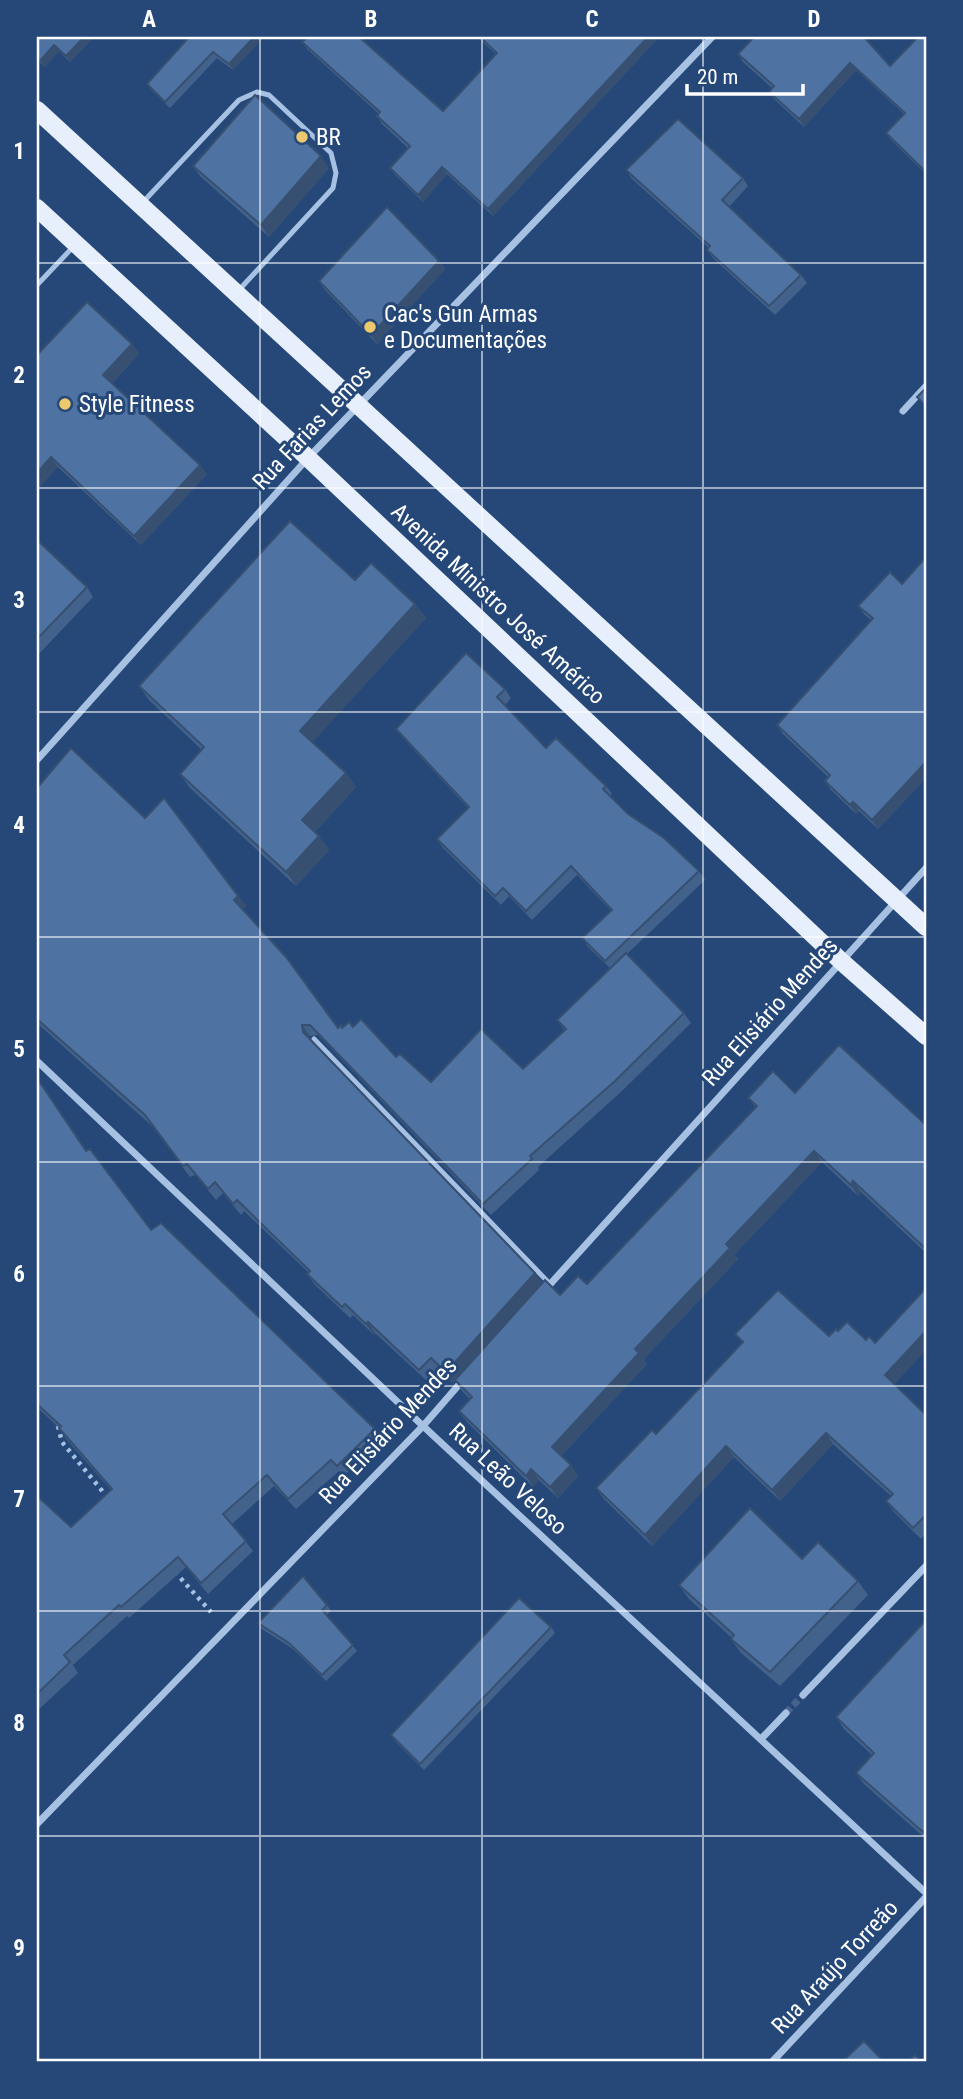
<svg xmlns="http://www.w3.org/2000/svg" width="963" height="2099" font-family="'Roboto Condensed',sans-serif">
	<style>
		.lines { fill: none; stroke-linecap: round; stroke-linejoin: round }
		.minor-tunnel { stroke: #46638c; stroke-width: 7; stroke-dasharray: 7 3.5; stroke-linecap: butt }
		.path { stroke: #a7c1e3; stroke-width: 4.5; stroke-dasharray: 3.5 5; stroke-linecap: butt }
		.service { stroke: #a7c1e3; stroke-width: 5 }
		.minor { stroke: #a7c1e3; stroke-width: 7 }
		.primary { stroke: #e7eefc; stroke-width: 18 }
		.wall { fill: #43628b }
		.shaded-wall { fill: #375071 }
		.building { fill: #4e72a2; stroke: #375071; stroke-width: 2 }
		.grid { fill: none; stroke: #fff; stroke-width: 2; stroke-opacity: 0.55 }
		.poi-dot { fill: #ecc96d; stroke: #254878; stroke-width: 2.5 }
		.labels { text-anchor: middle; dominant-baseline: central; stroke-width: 6; stroke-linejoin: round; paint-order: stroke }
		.poi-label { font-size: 23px; fill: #fff; stroke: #254878; text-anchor: start }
		.street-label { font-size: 23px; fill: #fff; stroke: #254878 }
		.neatline { fill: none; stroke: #fff; stroke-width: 2.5 }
		.grid-label { font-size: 23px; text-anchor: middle; font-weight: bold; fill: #fff }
	</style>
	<rect width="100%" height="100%" fill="#254878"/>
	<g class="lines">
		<polyline class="minor-tunnel" points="786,1713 803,1695"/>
		<g class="path">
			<polyline points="58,1426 62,1442 108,1498"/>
			<polyline points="175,1572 211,1612"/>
		</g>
		<g class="service">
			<polyline points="144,201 239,100 257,92 269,95 331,153 336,173 333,188 239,290"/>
			<polyline points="37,285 74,246"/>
			<polyline points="314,1039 550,1284"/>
		</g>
		<g class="minor">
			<polyline points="903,411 926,386"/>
			<polyline points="37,760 308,458 712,37"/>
			<polyline points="37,1061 423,1426 926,1893"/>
			<polyline points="544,1291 926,868"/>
			<polyline points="803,1695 926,1566"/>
			<polyline points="761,1739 786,1713"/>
			<polyline points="37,1824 423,1426 463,1380"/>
			<polyline points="772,2062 926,1897"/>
		</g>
		<g class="primary">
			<polyline points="37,110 926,927"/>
			<polyline points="37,208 308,458 842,962 926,1036"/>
		</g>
	</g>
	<g class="wall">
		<polygon points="37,37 94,37 70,62 59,51 45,67 37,60"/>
		<polygon points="189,37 264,37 233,70 217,58 170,108 151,90 147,84"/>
		<polygon points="477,37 659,37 493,216 447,174 423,202 395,175 390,168 408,148 382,124 377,116 379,114 307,49 302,42 443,111 496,54"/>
		<polygon points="926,37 926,174 891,140 886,133 904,114 856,70 804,127 774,99 769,92 772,88 743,62 738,54 890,66"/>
		<polygon points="193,166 329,168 269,237 201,177"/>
		<polygon points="626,170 743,178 748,186 729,207 801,275 807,283 775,315 713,258 707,250 709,248 632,179"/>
		<polygon points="439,261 445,269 377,344 325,290 319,281"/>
		<polygon points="132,344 139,354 112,383 207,474 141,545 58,467 37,489 37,355"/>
		<polygon points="37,540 87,587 93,597 37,656"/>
		<polygon points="926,557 926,778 878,829 859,811 856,814 831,790 825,781 828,777 783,734 777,725 871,620 865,615 858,606 902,584"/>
		<polygon points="355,580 415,604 426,618 312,742 346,773 356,787 315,832 329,850 296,886 190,788 180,774 202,750 149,700 139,686"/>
		<polygon points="505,689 511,698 505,705 546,748 606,786 612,794 610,796 628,814 699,871 705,880 627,954 684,1013 691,1023 622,1091 538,1167 539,1170 491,1215 318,1035 310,1036 310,1040 535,1273 542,1283 560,1295 587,1284 756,1108 748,1098 795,1093 926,1125 926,1253 861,1192 858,1196 822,1162 734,1255 738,1259 644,1359 647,1364 561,1456 578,1476 558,1498 539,1480 533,1487 467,1422 459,1411 470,1399 462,1391 455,1381 453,1383 438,1369 426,1380 375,1333 374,1335 353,1315 350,1318 315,1285 307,1274 309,1273 244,1211 241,1215 223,1193 216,1200 195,1175 190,1177 152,1126 37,1023 37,788 145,818 238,896 246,906 243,909 338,1028 353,1027 431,1082 523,1069 565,1031 557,1020 610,968 588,947 582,938 611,911 577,875 532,920 509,896 501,905 443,848 437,839 468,808 402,737 396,729"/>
		<polygon points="37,1078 87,1151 151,1230 375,1429 382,1439 344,1476 339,1471 296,1509 274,1486 232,1524 253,1551 208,1594 186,1567 129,1618 127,1616 73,1665 78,1673 37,1711 37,1496 71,1527 111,1490 66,1439 59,1428 37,1407"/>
		<polygon points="926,1288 926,1350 894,1384 926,1415 926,1534 921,1539 894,1512 886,1501 891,1496 833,1444 780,1501 734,1457 652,1546 604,1499 596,1488 656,1434 742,1343 735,1334 829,1336 838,1331 875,1343"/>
		<polygon points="802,1559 858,1581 868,1595 780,1686 741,1653 731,1639 732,1638 689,1599 679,1585"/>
		<polygon points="327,1605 331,1611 327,1615 357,1651 326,1681 293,1649 262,1629 258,1623"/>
		<polygon points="926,1620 926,1839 864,1784 856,1773 872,1755 844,1729 836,1717"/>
		<polygon points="551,1627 555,1633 424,1770 395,1741 391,1735"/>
	</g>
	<g class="shaded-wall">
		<polygon points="84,37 94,37 70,62 66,56"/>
		<polygon points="254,37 264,37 233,70 229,64"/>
		<polygon points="648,37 659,37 493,216 488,209"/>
		<polygon points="54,45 59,51 45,67 40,61"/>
		<polygon points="850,63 856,70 804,127 799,119"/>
		<polygon points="321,156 329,168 269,237 261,225"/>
		<polygon points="442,167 447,174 423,202 418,195"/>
		<polygon points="439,261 445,269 377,344 371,335"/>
		<polygon points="132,344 139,354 110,385 103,375"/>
		<polygon points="51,457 58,467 37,489 37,473"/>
		<polygon points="200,465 207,474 141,545 134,536"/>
		<polygon points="415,604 426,618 310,745 300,731"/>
		<polygon points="926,762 926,778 878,829 872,820"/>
		<polygon points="346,773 356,787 313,834 302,820"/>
		<polygon points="853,802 859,811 856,814 850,805"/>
		<polygon points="319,836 329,850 296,886 286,872"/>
		<polygon points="238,896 246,906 242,911 234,900"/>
		<polygon points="302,1025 310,1036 310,1043 303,1032"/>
		<polygon points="814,1151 822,1162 734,1255 738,1259 644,1359 647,1364 559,1458 552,1447 726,1244"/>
		<polygon points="853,1181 861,1192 858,1196 851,1185"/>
		<polygon points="535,1273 543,1284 453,1383 446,1372"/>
		<polygon points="368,1322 375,1333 374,1335 366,1324"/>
		<polygon points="926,1331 926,1350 892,1386 885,1375"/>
		<polygon points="826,1433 833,1444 780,1501 772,1490"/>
		<polygon points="726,1446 734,1457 652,1546 645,1535"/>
		<polygon points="571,1465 578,1476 558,1498 550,1487"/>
		<polygon points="531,1469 539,1480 533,1487 526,1476"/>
	</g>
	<g class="building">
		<polygon points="37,37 84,37 66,56 54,45 40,61 37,58"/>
		<polygon points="189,37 254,37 229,64 213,52 165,102 147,84"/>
		<polygon points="308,37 359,37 443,111 497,53 480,37 648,37 488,209 442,167 418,195 390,168 410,146 377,116 380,112 302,42"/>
		<polygon points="754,37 864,37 890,66 918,37 926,37 926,167 924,170 886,133 905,113 850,63 799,119 769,92 774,86 738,54"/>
		<polygon points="255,95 321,156 261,225 193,166"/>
		<polygon points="678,119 743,178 722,200 801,275 769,306 707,250 710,246 626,170"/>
		<polygon points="387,207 439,261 371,335 319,281"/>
		<polygon points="87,302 132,344 103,375 200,465 134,536 51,457 37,473 37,355"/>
		<polygon points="926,388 926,406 917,397"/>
		<polygon points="290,521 355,580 371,563 415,604 300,731 346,773 302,820 319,836 286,872 180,774 204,747 139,686"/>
		<polygon points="37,540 87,587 37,639"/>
		<polygon points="926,557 926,762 872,820 853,802 850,805 825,781 830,775 777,725 873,618 858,606 890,572 902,584"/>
		<polygon points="466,653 505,689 497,697 546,748 556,738 606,786 603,789 628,814 664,838 699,871 605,961 582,938 612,910 571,866 526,911 503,888 495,896 437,839 469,807 396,729"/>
		<polygon points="71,748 145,818 164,798 238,896 234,900 286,957 338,1028 341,1025 342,1028 349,1022 353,1027 361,1019 396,1057 400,1054 431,1082 481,1029 523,1069 566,1029 557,1020 626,953 684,1013 615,1081 530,1156 532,1159 483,1204 310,1025 302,1025 303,1032 535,1273 446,1372 431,1358 419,1370 368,1322 366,1324 345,1304 342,1307 307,1274 310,1271 237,1200 233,1204 215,1182 208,1189 187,1164 183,1166 145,1115 37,1019 37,788"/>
		<polygon points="839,1045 926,1125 926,1249 853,1181 851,1185 814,1151 726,1244 730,1248 635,1349 639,1353 552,1447 571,1465 550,1487 531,1469 526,1476 459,1411 472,1397 455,1380 545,1280 560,1295 578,1276 587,1284 757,1106 748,1098 773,1071 795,1093"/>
		<polygon points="37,1078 86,1151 90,1149 151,1230 161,1223 375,1429 337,1466 331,1460 288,1499 267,1475 223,1514 246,1541 201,1583 178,1557 121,1607 119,1605 64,1655 70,1662 37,1694 37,1496 71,1527 112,1489 59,1428 61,1426 37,1404"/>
		<polygon points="926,1288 926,1331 885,1375 926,1415 926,1515 913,1528 886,1501 893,1494 826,1433 772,1490 726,1446 645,1535 596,1488 652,1430 656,1434 743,1342 735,1334 778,1290 829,1336 836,1329 838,1331 847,1322 866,1340 869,1336 875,1343"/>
		<polygon points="750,1508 802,1559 818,1542 858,1581 770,1672 731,1639 734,1635 679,1585"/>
		<polygon points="303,1576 327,1605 322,1610 353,1645 322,1675 289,1643 258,1623"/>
		<polygon points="519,1598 551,1627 420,1764 391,1735"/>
		<polygon points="926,1620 926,1829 923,1832 856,1773 874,1753 836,1717"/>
		<polygon points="864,2041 884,2062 842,2062"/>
		<polygon points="915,2055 921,2062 908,2062"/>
	</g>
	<path class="grid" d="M260,37V2062M482,37V2062M703,37V2062M37,263H926M37,488H926M37,712H926M37,937H926M37,1162H926M37,1386H926M37,1611H926M37,1836H926"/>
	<g class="poi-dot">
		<circle cx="302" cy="137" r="7"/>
		<circle cx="370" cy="327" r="7"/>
		<circle cx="65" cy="404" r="7"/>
	</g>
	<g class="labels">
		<g class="poi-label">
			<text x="316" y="137">BR</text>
			<text x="384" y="314">Cac's Gun Armas<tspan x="384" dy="26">e Documentações</tspan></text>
			<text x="79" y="404">Style Fitness</text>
		</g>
		<g class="street-label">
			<text transform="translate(312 427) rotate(-47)">Rua Farias Lemos</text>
			<text transform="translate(498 604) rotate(43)">Avenida Ministro José Américo</text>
			<text transform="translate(770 1012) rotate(-48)">Rua Elisiário Mendes</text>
			<text transform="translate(388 1431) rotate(-47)">Rua Elisiário Mendes</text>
			<text transform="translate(508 1479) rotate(43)">Rua Leão Veloso</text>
			<text transform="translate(835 1967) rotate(-47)">Rua Araújo Torreão</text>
		</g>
	</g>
	<rect width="963" height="2099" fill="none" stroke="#254878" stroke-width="77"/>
	<path d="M687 84v10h116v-10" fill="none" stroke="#ffffff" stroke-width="3.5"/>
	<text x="697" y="84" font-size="21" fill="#ffffff" stroke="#254878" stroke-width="5" paint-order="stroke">20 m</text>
	<rect x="38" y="38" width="887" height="2022" class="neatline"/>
	<g class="grid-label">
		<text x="149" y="27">A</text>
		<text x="371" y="27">B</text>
		<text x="592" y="27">C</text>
		<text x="814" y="27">D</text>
		<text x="19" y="159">1</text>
		<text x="19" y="383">2</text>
		<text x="19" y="608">3</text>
		<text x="19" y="833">4</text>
		<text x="19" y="1057">5</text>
		<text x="19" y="1282">6</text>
		<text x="19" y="1507">7</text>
		<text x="19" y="1731">8</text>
		<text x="19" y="1956">9</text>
	</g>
</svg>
